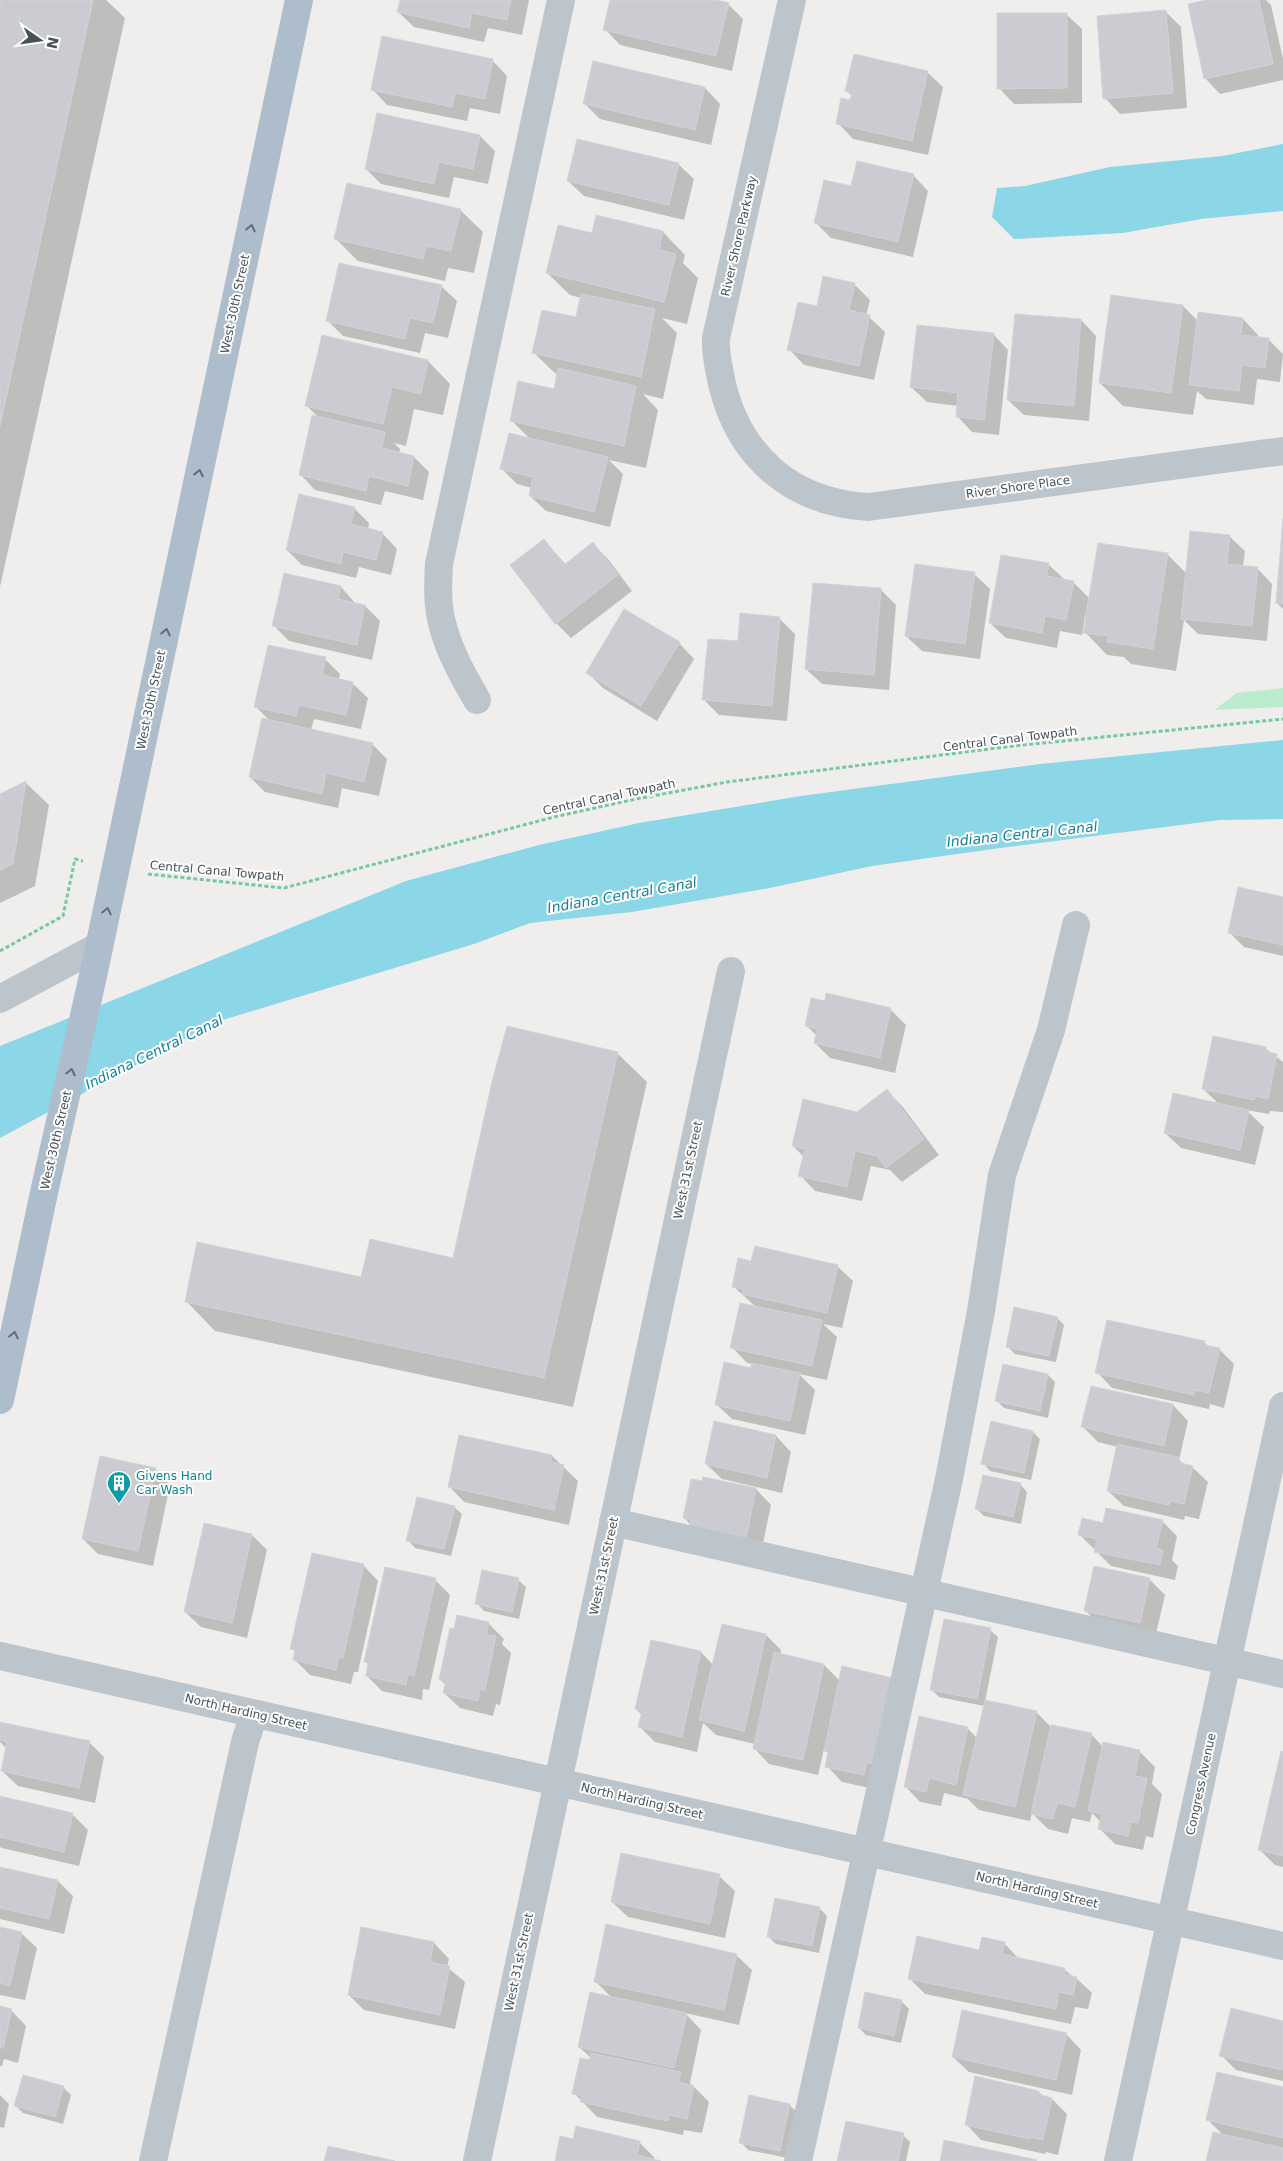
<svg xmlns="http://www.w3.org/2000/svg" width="1283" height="2161" font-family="'DejaVu Sans',sans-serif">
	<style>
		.green { fill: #bcecce }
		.water { fill: #8bd7e8 }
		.shadow { fill: #0003 }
		.building { fill: #caccd2; stroke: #d1d3d8 }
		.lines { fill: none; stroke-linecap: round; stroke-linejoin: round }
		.path { stroke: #76c99e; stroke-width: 3; stroke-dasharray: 4 2.5; stroke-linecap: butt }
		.minor { stroke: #bcc5cc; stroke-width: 28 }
		.major { stroke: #adbdcb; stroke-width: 28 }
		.oneway { stroke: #606c76 }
		.labels { text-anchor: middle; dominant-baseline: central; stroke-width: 4; stroke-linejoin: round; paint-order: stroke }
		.street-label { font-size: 12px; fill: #46515a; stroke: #fff }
		.culture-label { font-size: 12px; fill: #0d838f; stroke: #fff; text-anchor: start }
		.water-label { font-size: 14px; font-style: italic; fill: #11809a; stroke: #fff }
	</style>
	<rect width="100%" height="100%" fill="#f0eded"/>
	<polygon class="green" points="1283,688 1283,707 1214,710 1237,693"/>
	<g class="water">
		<polygon points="1283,144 1283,211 1201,219 1123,233 1014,239 992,217 997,188 1025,186 1110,167 1222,156"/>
		<polygon points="1283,740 1283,819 1220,820 993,849 872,866 770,888 632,912 530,923 474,944 216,1022 0,1138 0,1046 406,881 539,845 639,823 801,796 1040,764"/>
	</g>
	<g class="shadow">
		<polygon points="0,0 106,0 125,18 0,587"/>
		<polygon points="401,0 529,0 522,35 488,28 484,42 414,27 398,12"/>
		<polygon points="611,0 711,0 728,4 743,19 732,71 620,45 605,29"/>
		<polygon points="1211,0 1266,0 1271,5 1283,59 1283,80 1220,94 1205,78"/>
		<polygon points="1166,12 1181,27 1187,108 1120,114 1105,98"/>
		<polygon points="1066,14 1082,29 1082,103 1014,104 999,88"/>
		<polygon points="492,60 507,76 500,114 470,108 467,121 387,105 372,89"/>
		<polygon points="594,63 705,88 720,104 711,145 600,119 585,104"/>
		<polygon points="927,72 943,87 928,155 853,139 838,123 851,101 852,96 846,90"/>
		<polygon points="480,136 495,151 488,184 454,177 449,198 381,184 366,169"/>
		<polygon points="678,164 694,179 684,220 584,196 568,181"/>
		<polygon points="913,175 928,191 913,257 831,238 815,222"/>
		<polygon points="460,210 483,232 474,273 448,268 445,281 358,261 336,239"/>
		<polygon points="663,232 685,255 683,263 698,278 687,324 662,318 677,333 663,399 643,394 658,410 646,468 609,460 623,474 610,527 546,511 530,496 532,488 517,484 502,469 531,440 511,420 555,390 558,376 534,353 577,319 581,298 570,295 547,273 593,235"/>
		<polygon points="854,284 870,300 866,316 869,317 885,332 874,380 804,365 789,349 818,307"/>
		<polygon points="441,286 457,301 448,338 425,333 420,353 343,336 328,321"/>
		<polygon points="1112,297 1183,306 1198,321 1243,319 1258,335 1258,338 1268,339 1283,354 1280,382 1257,379 1254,405 1206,399 1197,391 1193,415 1123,406 1100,383"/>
		<polygon points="1016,315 1081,320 1096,336 1089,421 1024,415 1008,400"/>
		<polygon points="993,334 1008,350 999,435 972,432 957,416 958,406 927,402 911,387"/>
		<polygon points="428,361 450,384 443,415 414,409 406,446 394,443 400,449 399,454 414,457 429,472 423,500 385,491 381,505 315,490 300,474 319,418 307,406"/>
		<polygon points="354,508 369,523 368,530 382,533 397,549 391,575 359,567 356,578 302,565 287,550"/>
		<polygon points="1283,533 1283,609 1277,603"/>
		<polygon points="1229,536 1245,551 1243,567 1257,568 1272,584 1267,641 1198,634 1184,620 1176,671 1131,664 1124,657 1107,655 1085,632 1087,616 1085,615 1082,635 1060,631 1057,648 1006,638 990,623 1002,556 1049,565 1065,580 1073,582 1090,599 1099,544 1168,555 1187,574"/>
		<polygon points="544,540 566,565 593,544 608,559 632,591 571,638 556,623"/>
		<polygon points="974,574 990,589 980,659 922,651 906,636"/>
		<polygon points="284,575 341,587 356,604 365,606 380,621 372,660 289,641 273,625"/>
		<polygon points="881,590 896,605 889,690 822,684 806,669"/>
		<polygon points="779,618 795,634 787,721 719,715 704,700 739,643"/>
		<polygon points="679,643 694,659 657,721 603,688 587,672"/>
		<polygon points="325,659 340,674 339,680 352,683 368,698 361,729 314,719 311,730 372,744 387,759 379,796 342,788 338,808 265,792 250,777 270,721 256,707"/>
		<polygon points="26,783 49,805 35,886 0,903 0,796"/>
		<polygon points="1283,898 1283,956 1244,947 1229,932"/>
		<polygon points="826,1002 890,1009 906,1025 895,1073 830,1058 815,1043 817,1036 806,1025"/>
		<polygon points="1265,1048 1283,1062 1283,1112 1270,1111 1269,1114 1246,1110 1264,1127 1255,1165 1181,1148 1165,1133 1220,1105 1203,1089"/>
		<polygon points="617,1053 647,1082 573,1407 215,1331 186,1301 362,1279 454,1259"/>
		<polygon points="887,1091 902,1106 939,1155 902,1182 890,1170 871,1166 862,1201 815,1191 800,1175 804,1157 793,1146 857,1113"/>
		<polygon points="752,1263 837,1266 853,1281 842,1328 823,1324 837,1337 827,1380 799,1374 815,1390 805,1435 732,1419 716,1404 752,1369 753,1364 747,1363 732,1347 757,1308 734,1287"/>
		<polygon points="1057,1318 1064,1325 1056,1362 1015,1354 1007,1346"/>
		<polygon points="1204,1342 1209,1347 1219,1349 1234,1364 1224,1408 1210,1404 1209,1409 1112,1388 1097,1372"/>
		<polygon points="1048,1375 1055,1382 1048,1418 1004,1408 997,1401"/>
		<polygon points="1092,1387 1173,1405 1188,1421 1179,1460 1185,1465 1192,1467 1208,1482 1199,1519 1185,1516 1184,1520 1124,1506 1108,1491 1118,1447 1098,1442 1083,1427"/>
		<polygon points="715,1423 776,1436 791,1452 782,1493 722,1479 706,1464"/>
		<polygon points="1033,1432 1040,1439 1031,1480 990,1471 983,1463"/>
		<polygon points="460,1436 552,1456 578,1481 569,1525 464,1502 449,1486"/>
		<polygon points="155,1469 170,1485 153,1566 98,1554 83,1539"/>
		<polygon points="704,1478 756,1489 771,1505 761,1553 691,1525 684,1518"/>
		<polygon points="1020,1484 1027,1492 1021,1524 984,1516 976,1508"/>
		<polygon points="454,1507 462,1514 451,1556 415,1548 408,1540"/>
		<polygon points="1162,1521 1177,1536 1172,1560 1178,1566 1175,1580 1111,1566 1079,1534 1104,1524"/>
		<polygon points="252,1535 267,1550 247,1638 201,1627 185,1612"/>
		<polygon points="363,1565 378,1581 358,1672 354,1672 351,1684 310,1675 294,1659 296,1652 292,1648"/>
		<polygon points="1149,1579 1165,1595 1155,1638 1101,1626 1085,1610"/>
		<polygon points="435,1580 450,1595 429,1690 423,1689 422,1700 382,1691 367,1676 369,1665 366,1662"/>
		<polygon points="518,1580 526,1587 519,1619 484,1611 477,1603"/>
		<polygon points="488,1623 504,1639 502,1644 511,1653 500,1705 496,1704 493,1716 460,1708 444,1693 446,1685 440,1679"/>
		<polygon points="990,1630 998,1637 985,1701 1036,1712 1052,1728 1091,1734 1103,1747 1140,1752 1155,1767 1152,1784 1162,1794 1153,1838 1146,1836 1143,1850 1115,1844 1100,1829 1101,1822 1092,1813 1090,1822 1072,1818 1068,1834 1048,1829 1032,1813 1030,1821 979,1810 968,1799 944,1793 941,1806 920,1802 905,1786 967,1728 977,1738 984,1706 939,1697 932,1690"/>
		<polygon points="766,1635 781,1650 780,1655 824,1665 840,1681 892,1679 879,1790 842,1782 827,1766 829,1754 824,1749 818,1775 769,1764 754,1748 755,1744 716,1735 703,1723 697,1752 655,1742 640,1727 642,1715 636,1709 652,1641 701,1652 713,1665"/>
		<polygon points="0,1723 89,1742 104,1757 95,1803 18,1786 2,1771 7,1749 0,1742"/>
		<polygon points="1283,1753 1283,1867 1275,1865 1260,1850"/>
		<polygon points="0,1798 72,1814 88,1830 79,1866 2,1848 0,1847"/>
		<polygon points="0,1868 58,1881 73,1896 64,1934 0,1919"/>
		<polygon points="719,1876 735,1891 725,1938 628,1917 612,1902"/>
		<polygon points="819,1908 827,1916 819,1953 776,1944 768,1936"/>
		<polygon points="0,1928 21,1933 37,1948 25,2000 0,1995"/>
		<polygon points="434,1943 449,1959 447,1967 465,1982 455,2029 364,2010 349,1995"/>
		<polygon points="1004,1943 1019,1959 1064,1969 1073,1977 1076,1978 1092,1993 1088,2009 1075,2007 1071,2024 925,1994 909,1978"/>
		<polygon points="736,1955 752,1970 739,2025 685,2013 701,2030 690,2083 709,2102 702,2133 684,2130 683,2135 597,2117 574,2093 591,2058 579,2047 612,1998 595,1981"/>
		<polygon points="901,2001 909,2009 901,2043 866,2035 859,2028"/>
		<polygon points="0,2005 3,2008 11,2010 26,2026 18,2063 4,2059 2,2066 0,2066"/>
		<polygon points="1283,2022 1283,2081 1236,2070 1221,2055"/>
		<polygon points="1066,2034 1081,2050 1072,2095 969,2072 953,2057"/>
		<polygon points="63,2087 71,2095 63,2124 23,2113 16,2106"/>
		<polygon points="1283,2088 1283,2161 1208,2161 1224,2136 1207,2119"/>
		<polygon points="1039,2092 1044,2097 1052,2099 1067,2114 1058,2155 1046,2152 1045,2154 981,2140 966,2124"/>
		<polygon points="0,2095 9,2104 4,2128 0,2127"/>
		<polygon points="789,2105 797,2112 788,2158 748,2150 741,2142"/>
		<polygon points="903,2135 910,2142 906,2161 838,2161"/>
		<polygon points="574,2141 639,2142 654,2157 654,2160 657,2161 556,2161"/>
	</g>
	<g class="building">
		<polygon points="0,0 93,0 0,426"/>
		<polygon points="400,0 511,0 507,20 472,13 469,28 397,12"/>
		<polygon points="610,0 716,0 729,3 716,56 603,30"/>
		<polygon points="1206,0 1259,0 1273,64 1204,79 1188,4"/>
		<polygon points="1166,10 1173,93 1103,99 1097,16"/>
		<polygon points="997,13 1067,13 1067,88 997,89"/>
		<polygon points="382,36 493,59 485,99 455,93 452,107 371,90"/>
		<polygon points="854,54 928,71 912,141 836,124 841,98 850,100 852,92 845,91"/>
		<polygon points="593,61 705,87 695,130 583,104"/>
		<polygon points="377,113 480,135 473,169 439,162 434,184 365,169"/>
		<polygon points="577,139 679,163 669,205 567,181"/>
		<polygon points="857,161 914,174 898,242 814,223 824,180 851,186"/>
		<polygon points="347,183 461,209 451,251 426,246 423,259 334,239"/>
		<polygon points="596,215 663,231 659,250 676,254 664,302 546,273 558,225 592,233"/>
		<polygon points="339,263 442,285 433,323 410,318 405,339 326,321"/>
		<polygon points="823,276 855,283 849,310 870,315 859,366 787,350 798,302 817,306"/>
		<polygon points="581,294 655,309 641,377 532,353 542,310 576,317"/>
		<polygon points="1111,295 1183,305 1171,393 1099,383"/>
		<polygon points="1198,312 1243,318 1241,335 1269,338 1265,368 1242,365 1239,391 1189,385"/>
		<polygon points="1015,314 1081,319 1074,406 1007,400"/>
		<polygon points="917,325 994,333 984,420 956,417 958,393 910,387"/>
		<polygon points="322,335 428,360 421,394 392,387 383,424 305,406"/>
		<polygon points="558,368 636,386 624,446 510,421 518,381 554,389"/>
		<polygon points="312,415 385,432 382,448 414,456 408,486 369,476 366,491 299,475"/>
		<polygon points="509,433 608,457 594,512 529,496 533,477 500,469"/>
		<polygon points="299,494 355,507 351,524 383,532 376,560 343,552 341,564 286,550"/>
		<polygon points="1283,518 1283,604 1276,603"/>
		<polygon points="1190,531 1230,535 1227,564 1258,567 1252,626 1181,619"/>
		<polygon points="544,539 564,565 593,542 618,575 555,624 510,565"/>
		<polygon points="1098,543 1168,553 1153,649 1107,642 1108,636 1083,633"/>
		<polygon points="1001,555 1049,563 1047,576 1074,581 1066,620 1045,616 1042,633 989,623"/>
		<polygon points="915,564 975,572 965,644 905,636"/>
		<polygon points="284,573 341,586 338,599 365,605 357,645 272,626"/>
		<polygon points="813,583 881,588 874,675 805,669"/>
		<polygon points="624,609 680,642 641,706 586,673"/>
		<polygon points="740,613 780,617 772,706 702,700 708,639 738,641"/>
		<polygon points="268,645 326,657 322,675 353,682 346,715 299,705 296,716 254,707"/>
		<polygon points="262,718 373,743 364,782 326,773 322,794 249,777"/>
		<polygon points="26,781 13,864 0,870 0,794"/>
		<polygon points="1238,887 1283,897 1283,945 1228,933"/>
		<polygon points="826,993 891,1008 880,1058 814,1043 817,1029 805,1026 811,998 825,1001"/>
		<polygon points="507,1026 618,1052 544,1378 185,1302 197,1242 361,1277 370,1239 453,1258 492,1082"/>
		<polygon points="1213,1036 1266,1047 1265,1051 1277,1054 1268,1099 1255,1096 1254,1100 1202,1089"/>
		<polygon points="887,1089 924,1139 886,1168 877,1156 855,1151 847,1187 798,1176 805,1149 792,1146 803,1099 857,1112"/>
		<polygon points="1173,1093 1249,1110 1240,1150 1164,1133"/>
		<polygon points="755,1246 838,1265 827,1313 742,1294 743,1289 732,1287 738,1258 751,1261"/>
		<polygon points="740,1303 822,1320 812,1366 730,1348"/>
		<polygon points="1014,1307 1058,1317 1049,1356 1006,1347"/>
		<polygon points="1107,1320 1205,1341 1204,1345 1220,1348 1209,1393 1195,1390 1194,1395 1095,1373"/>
		<polygon points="724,1362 751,1368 751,1363 800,1373 790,1421 715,1405"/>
		<polygon points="1003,1364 1048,1374 1040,1411 995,1401"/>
		<polygon points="1091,1386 1173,1404 1164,1446 1081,1427"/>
		<polygon points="714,1421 776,1435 767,1478 705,1464"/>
		<polygon points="991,1421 1033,1431 1024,1473 981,1464"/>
		<polygon points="459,1435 552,1455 551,1462 564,1465 554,1510 448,1487"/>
		<polygon points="1117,1444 1178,1457 1177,1462 1193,1466 1184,1504 1170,1501 1169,1505 1107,1491"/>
		<polygon points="100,1456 156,1468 138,1551 82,1539"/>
		<polygon points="983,1475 1021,1483 1013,1517 975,1509"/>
		<polygon points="703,1477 756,1488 746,1539 689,1527 691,1520 683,1518 691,1479 702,1481"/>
		<polygon points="417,1497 455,1506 444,1549 406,1541"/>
		<polygon points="1106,1508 1163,1520 1156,1548 1163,1550 1160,1565 1094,1552 1097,1539 1078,1535 1082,1518 1103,1523"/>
		<polygon points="204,1523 252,1534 232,1623 184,1612"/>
		<polygon points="312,1553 364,1564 343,1658 339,1657 336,1670 293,1660 295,1650 290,1649"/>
		<polygon points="1094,1566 1150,1578 1140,1623 1084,1611"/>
		<polygon points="385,1567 436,1578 414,1676 408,1674 406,1685 366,1676 368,1663 364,1662"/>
		<polygon points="482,1570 519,1578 512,1612 475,1604"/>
		<polygon points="457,1615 489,1622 486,1635 496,1636 485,1690 480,1689 478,1701 443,1693 446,1681 439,1680 450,1628 454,1629"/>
		<polygon points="944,1619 991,1628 977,1699 930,1690"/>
		<polygon points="722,1624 766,1634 744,1731 699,1720"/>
		<polygon points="651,1640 701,1651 682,1737 638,1727 642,1711 635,1709"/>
		<polygon points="774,1652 824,1664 803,1760 753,1749"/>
		<polygon points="842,1666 893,1678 874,1764 867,1763 864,1775 825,1767 828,1752 824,1751"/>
		<polygon points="985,1700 1037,1711 1015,1807 963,1795"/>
		<polygon points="919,1716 968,1727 956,1785 929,1778 926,1792 904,1787"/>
		<polygon points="0,1722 90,1741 79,1788 1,1771 7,1742 0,1740"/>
		<polygon points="1051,1725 1092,1733 1075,1807 1057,1803 1053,1819 1031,1814"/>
		<polygon points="1103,1742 1140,1750 1135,1776 1147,1778 1138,1823 1131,1822 1128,1836 1098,1829 1102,1814 1088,1811"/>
		<polygon points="1281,1751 1283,1752 1283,1856 1258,1850"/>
		<polygon points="0,1796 73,1813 64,1852 0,1837"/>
		<polygon points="621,1853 720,1874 710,1924 611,1902"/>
		<polygon points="0,1867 58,1880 49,1919 0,1908"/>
		<polygon points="775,1898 820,1907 812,1946 767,1937"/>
		<polygon points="606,1924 737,1954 724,2010 594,1982"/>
		<polygon points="0,1927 22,1932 10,1986 0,1983"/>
		<polygon points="361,1927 434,1942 430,1962 450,1966 440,2015 348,1995"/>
		<polygon points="917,1936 979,1950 982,1937 1005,1942 1002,1954 1065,1968 1064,1974 1077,1977 1073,1995 1059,1992 1056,2009 908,1979"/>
		<polygon points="590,1992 687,2013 674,2068 578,2047"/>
		<polygon points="865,1992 902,2000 894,2036 858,2028"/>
		<polygon points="0,2006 12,2009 3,2048 0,2048"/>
		<polygon points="1231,2008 1283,2021 1283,2070 1219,2056"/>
		<polygon points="962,2010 1067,2033 1056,2080 952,2057"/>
		<polygon points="591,2053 681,2072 678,2082 694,2086 687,2119 669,2115 668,2121 580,2102 582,2096 572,2094 580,2058 589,2060"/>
		<polygon points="1217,2072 1283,2087 1283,2138 1206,2120"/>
		<polygon points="23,2075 64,2086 55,2117 14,2106"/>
		<polygon points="975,2076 1039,2091 1038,2094 1052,2098 1043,2140 1030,2137 1030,2139 965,2125"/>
		<polygon points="749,2095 790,2104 780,2151 739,2143"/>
		<polygon points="846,2121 904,2133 898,2161 837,2161"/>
		<polygon points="576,2126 640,2141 637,2155 661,2161 555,2161 560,2136 573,2139"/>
		<polygon points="1213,2132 1283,2148 1283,2161 1206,2161"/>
		<polygon points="944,2140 1037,2160 1036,2161 940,2161"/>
		<polygon points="328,2146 395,2161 324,2161"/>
	</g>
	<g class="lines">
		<g class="path">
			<polyline points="148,874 284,888 554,817 636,799 727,782 1013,746 1283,719"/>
			<polyline points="0,951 63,916 75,859 83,861"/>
		</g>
		<g class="minor">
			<path d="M792,0L716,338C715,354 719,368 722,384C740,458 792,502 868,507L1283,451"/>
			<path d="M477,700C463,676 449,651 442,623C437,604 438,583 439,564L561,0"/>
			<polyline points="0,999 99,946"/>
			<polyline points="613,1522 1283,1674"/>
			<polyline points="0,1656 1283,1946"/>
			<polyline points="153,2161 245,1742 254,1714"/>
			<polyline points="477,2161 731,971"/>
			<polyline points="798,2161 949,1479 981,1311 1002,1175 1051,1030 1076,925"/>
			<polyline points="1118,2161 1283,1406"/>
		</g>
		<polyline class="major" points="0,1400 45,1188 93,976 299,0"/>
	</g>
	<defs><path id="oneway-chevron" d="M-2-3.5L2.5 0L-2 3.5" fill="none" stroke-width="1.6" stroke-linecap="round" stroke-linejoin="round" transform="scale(1.25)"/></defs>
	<g class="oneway">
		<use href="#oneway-chevron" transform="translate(251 228) rotate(-78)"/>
		<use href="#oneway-chevron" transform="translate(199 473) rotate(-78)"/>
		<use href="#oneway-chevron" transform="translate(166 632) rotate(-78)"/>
		<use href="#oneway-chevron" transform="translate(107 911) rotate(-78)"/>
		<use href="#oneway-chevron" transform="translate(71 1072) rotate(-77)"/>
		<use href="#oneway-chevron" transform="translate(14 1335) rotate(-78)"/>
	</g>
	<defs>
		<g id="building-pin" transform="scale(1.25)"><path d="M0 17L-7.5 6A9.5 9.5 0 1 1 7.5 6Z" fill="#0f9aa8" stroke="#fff"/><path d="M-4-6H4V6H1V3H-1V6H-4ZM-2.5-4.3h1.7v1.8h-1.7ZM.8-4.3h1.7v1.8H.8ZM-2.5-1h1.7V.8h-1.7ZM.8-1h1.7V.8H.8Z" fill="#fff"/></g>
	</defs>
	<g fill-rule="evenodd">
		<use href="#building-pin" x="119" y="1483"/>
	</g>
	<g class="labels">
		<g class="street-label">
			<text transform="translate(739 236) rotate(-77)">River Shore Parkway</text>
			<text transform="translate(235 304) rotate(-78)">West 30th Street</text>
			<text transform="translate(1018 487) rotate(-8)">River Shore Place</text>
			<text transform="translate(151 700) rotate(-78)">West 30th Street</text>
			<text transform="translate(1010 739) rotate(-7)">Central Canal Towpath</text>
			<text transform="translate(609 797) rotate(-12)">Central Canal Towpath</text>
			<text transform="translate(217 871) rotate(5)">Central Canal Towpath</text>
			<text transform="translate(56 1140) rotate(-77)">West 30th Street</text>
			<text transform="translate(688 1170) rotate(-78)">West 31st Street</text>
			<text transform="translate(604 1566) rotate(-78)">West 31st Street</text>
			<text transform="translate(246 1712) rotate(13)">North Harding Street</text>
			<text transform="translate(1201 1784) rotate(-78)">Congress Avenue</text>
			<text transform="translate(642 1801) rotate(13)">North Harding Street</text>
			<text transform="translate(1037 1890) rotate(13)">North Harding Street</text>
			<text transform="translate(519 1962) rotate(-78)">West 31st Street</text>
		</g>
		<g class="culture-label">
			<text x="136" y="1476">Givens Hand<tspan x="136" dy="14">Car Wash</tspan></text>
		</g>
		<g class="water-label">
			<text transform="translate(1022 834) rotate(-6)">Indiana Central Canal</text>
			<text transform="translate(622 895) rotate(-10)">Indiana Central Canal</text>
			<text transform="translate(154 1052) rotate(-26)">Indiana Central Canal</text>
		</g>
	</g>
	<g transform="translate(40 40) rotate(103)" stroke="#ffffff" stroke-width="4" paint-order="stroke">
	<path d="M0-4L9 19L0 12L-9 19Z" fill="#46515a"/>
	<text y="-8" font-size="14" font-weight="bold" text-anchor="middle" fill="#46515a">N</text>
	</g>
</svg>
